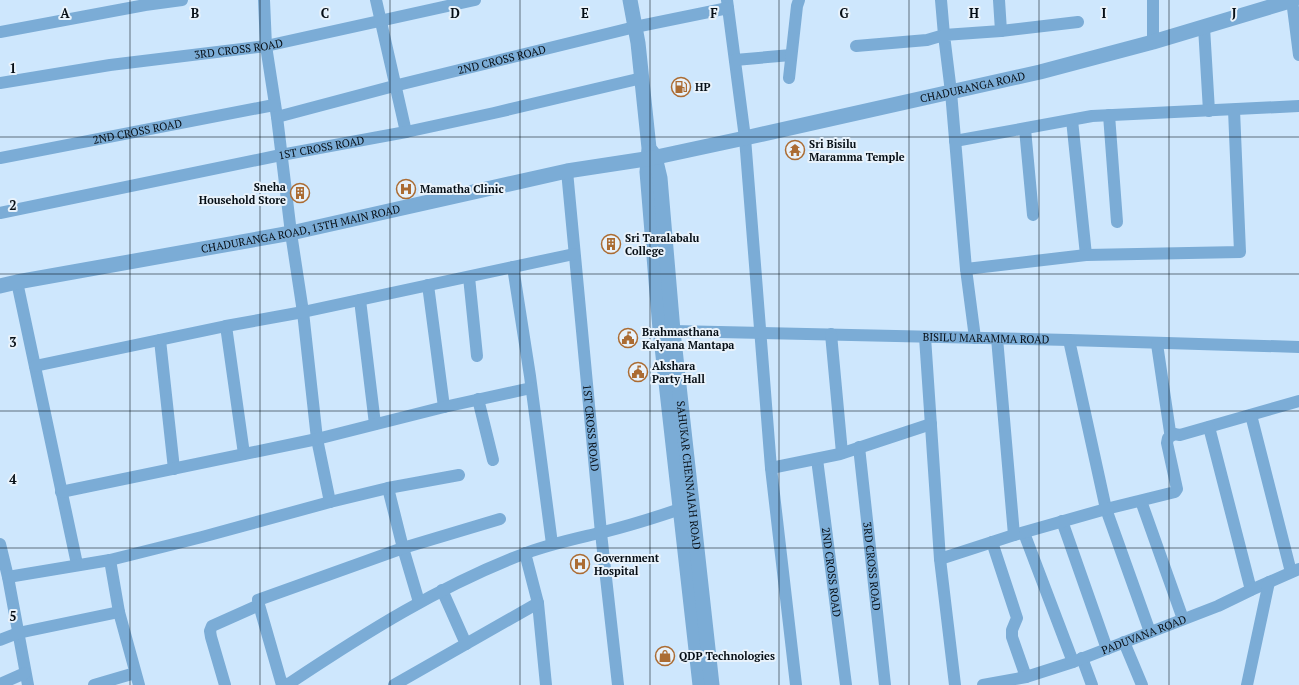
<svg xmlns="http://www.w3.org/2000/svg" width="1299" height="685" font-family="'PT Serif',serif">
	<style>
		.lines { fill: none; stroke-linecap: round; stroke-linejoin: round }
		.minor { stroke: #7bacd6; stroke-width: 12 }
		.tertiary { stroke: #7bacd6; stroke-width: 15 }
		.grid { fill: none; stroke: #060e15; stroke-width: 1; stroke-opacity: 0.55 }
		.labels { text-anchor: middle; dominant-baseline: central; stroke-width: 4; stroke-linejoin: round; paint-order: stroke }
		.street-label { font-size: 11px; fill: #060e15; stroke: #e8f2fb }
		.poi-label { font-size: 11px; font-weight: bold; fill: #060e15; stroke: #e8f2fb; text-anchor: start }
		.grid-label { font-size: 13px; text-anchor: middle; font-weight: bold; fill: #060e15; stroke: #e8f2fb; stroke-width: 4; stroke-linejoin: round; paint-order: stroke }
	</style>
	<rect width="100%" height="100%" fill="#cee7fd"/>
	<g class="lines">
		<g class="minor">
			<polyline points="264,0 266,46 277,117 291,233 303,312 317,439 330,502"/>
			<polyline points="376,0 406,132"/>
			<polyline points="727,0 745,138 771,468 796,685"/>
			<polyline points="1292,0 1299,55"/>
			<polyline points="1204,27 1209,111"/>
			<polyline points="1001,31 1078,22"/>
			<polyline points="0,32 145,5 182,0"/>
			<polyline points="1153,42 1153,0"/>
			<polyline points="856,46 927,40 944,35 941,0"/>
			<polyline points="735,60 791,55"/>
			<polyline points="789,78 797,6 799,0"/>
			<path id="s1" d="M0,83L110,65L266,46L475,0"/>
			<polyline points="1109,115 1117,222"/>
			<path id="s2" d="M277,117L394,86L635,27L728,8"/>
			<polyline points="1072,120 1086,255"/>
			<polyline points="1025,129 1033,215"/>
			<polyline points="955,141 1092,116 1299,106"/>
			<path id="s3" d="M0,158L274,105"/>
			<path id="s4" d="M567,171L601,533L618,685"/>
			<path id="s5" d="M0,213L281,155L406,132L494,113L642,78"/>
			<polyline points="513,267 530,376 552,544"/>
			<polyline points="966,269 1086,255 1240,252 1234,110"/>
			<polyline points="469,277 477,356"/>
			<polyline points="17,282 77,564"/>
			<polyline points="428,285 444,407"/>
			<polyline points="360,300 375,424"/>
			<polyline points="226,326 244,454"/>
			<path id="s6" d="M673,331L1069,340L1299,347"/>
			<polyline points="831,334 842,453"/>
			<polyline points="925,337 940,559 955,685"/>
			<polyline points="975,338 966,269 951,92 944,35 1001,31 999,0"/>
			<polyline points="160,340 174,469"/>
			<polyline points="1069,340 1106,509 1150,632"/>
			<polyline points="1157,344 1170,432 1174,434 1180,435 1299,401"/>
			<polyline points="35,366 226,326 303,312 574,254"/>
			<polyline points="478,399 493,460"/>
			<polyline points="1251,415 1291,572"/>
			<polyline points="1209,427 1251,590"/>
			<path id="s7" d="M859,447L885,685"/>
			<path id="s8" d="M817,459L846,685"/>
			<polyline points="771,468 840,454 931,424"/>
			<polyline points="388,488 403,548 419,602"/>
			<polyline points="61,492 317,439 444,407 531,388"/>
			<polyline points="1141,501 1183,619"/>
			<polyline points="1062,521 1107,649"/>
			<polyline points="1024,533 1073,662"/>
			<polyline points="1014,535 1106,509 1175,492 1177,489 1167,443 1168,438 1174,434"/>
			<polyline points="992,542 1017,618 1012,630 1012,637 1026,677"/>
			<polyline points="0,544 8,577 28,685"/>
			<polyline points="525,553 538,603 546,685"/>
			<polyline points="940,559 1014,535 997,338"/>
			<polyline points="110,560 119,612 139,685"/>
			<polyline points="8,577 110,560 202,537 330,502 388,488 459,475"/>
			<polyline points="442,590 466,644"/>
			<polyline points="0,640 18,633 119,612"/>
			<polyline points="1124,642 1142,685"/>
			<polyline points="1082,658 1092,685"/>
			<polyline points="0,684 25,673"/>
			<polyline points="94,685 135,673"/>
			<polyline points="225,685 211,637 210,631 212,626 259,605"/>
			<polyline points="282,685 259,605 258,600 403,548 500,519"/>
			<path d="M283,685L290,683C365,633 441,585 526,553C550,544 574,539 599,533C629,526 660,516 689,506"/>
			<polyline points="394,685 538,603"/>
			<path id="s9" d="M983,685L1026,677L1073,662L1218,606L1251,590L1299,569"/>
			<polyline points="1247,685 1269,582"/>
		</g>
		<g class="tertiary">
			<polyline points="630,0 638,43 649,148 647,172 660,329 700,685"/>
			<path id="s10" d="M652,152L655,157L660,178L673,331L712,685"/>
			<path id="s11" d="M0,286L17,282L291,233L567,171L652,158L745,138L1040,72L1153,42L1293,0"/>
		</g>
	</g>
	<path class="grid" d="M130,0V685M260,0V685M390,0V685M520,0V685M650,0V685M779,0V685M909,0V685M1039,0V685M1169,0V685M0,137H1299M0,274H1299M0,411H1299M0,548H1299"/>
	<defs>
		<g id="fuel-ring" transform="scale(1)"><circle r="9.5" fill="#e8f2fb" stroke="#ab6c33" stroke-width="1.5"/><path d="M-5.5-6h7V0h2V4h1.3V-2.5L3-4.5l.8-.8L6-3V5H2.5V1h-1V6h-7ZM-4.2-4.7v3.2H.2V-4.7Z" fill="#ab6c33"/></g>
		<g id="temple-ring" transform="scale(1)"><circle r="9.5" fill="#e8f2fb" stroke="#ab6c33" stroke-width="1.5"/><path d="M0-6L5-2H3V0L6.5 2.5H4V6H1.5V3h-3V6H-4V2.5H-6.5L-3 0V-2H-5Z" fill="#ab6c33"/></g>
		<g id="hospital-ring" transform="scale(1)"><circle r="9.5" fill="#e8f2fb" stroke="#ab6c33" stroke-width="1.5"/><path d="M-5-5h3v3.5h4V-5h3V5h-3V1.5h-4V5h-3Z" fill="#ab6c33"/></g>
		<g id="building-ring" transform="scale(1)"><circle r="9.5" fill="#e8f2fb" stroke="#ab6c33" stroke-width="1.5"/><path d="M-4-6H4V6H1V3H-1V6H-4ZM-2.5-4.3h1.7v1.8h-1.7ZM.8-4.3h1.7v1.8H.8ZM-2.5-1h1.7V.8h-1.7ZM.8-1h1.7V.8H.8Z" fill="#ab6c33"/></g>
		<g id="civic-ring" transform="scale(1)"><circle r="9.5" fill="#e8f2fb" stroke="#ab6c33" stroke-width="1.5"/><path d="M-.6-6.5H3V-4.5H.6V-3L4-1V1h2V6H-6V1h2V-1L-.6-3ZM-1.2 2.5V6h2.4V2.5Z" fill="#ab6c33"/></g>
		<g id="shop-ring" transform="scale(1)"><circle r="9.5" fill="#e8f2fb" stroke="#ab6c33" stroke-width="1.5"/><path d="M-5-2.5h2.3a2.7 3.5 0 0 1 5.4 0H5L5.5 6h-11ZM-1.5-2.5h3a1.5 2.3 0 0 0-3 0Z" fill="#ab6c33"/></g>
	</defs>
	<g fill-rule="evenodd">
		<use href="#fuel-ring" x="681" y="87"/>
		<use href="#temple-ring" x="795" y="150"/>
		<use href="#hospital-ring" x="406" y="189"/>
		<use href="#building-ring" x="300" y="193"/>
		<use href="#building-ring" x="611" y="244"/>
		<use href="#civic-ring" x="628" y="338"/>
		<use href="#civic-ring" x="638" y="372"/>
		<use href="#hospital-ring" x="580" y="564"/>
		<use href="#shop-ring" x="665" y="656"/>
	</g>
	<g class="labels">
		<g class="street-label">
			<text stroke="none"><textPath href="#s1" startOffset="241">3RD CROSS ROAD</textPath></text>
			<text stroke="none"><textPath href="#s2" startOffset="232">2ND CROSS ROAD</textPath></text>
			<text stroke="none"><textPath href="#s11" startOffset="993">CHADURANGA ROAD</textPath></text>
			<text stroke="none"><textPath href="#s3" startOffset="140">2ND CROSS ROAD</textPath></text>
			<text stroke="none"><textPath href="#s5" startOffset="328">1ST CROSS ROAD</textPath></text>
			<text stroke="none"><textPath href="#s11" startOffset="306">CHADURANGA ROAD, 13TH MAIN ROAD</textPath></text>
			<text stroke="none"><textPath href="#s6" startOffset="313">BISILU MARAMMA ROAD</textPath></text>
			<text stroke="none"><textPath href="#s4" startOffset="258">1ST CROSS ROAD</textPath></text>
			<text stroke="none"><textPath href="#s10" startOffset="326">SAHUKAR CHENNAIAH ROAD</textPath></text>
			<text stroke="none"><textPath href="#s7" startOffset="120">3RD CROSS ROAD</textPath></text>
			<text stroke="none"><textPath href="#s8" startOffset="114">2ND CROSS ROAD</textPath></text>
			<text stroke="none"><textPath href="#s9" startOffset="169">PADUVANA ROAD</textPath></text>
		</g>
		<g class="poi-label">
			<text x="695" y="87">HP</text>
			<text x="809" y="144">Sri Bisilu<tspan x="809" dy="13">Maramma Temple</tspan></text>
			<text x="286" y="187" text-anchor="end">Sneha<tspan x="286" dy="13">Household Store</tspan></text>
			<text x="420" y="189">Mamatha Clinic</text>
			<text x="625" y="238">Sri Taralabalu<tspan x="625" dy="13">College</tspan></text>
			<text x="642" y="332">Brahmasthana<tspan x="642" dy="13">Kalyana Mantapa</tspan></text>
			<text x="652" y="366">Akshara<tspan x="652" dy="13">Party Hall</tspan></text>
			<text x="594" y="558">Government<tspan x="594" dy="13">Hospital</tspan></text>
			<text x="679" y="656">QDP Technologies</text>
		</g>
	</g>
	<g class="grid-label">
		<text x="65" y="18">A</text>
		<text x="195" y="18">B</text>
		<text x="325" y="18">C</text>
		<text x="455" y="18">D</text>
		<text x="585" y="18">E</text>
		<text x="714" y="18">F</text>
		<text x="844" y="18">G</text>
		<text x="974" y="18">H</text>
		<text x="1104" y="18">I</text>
		<text x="1234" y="18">J</text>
		<text x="13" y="73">1</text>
		<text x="13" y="210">2</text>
		<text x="13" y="347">3</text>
		<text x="13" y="484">4</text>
		<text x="13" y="621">5</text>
	</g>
</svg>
